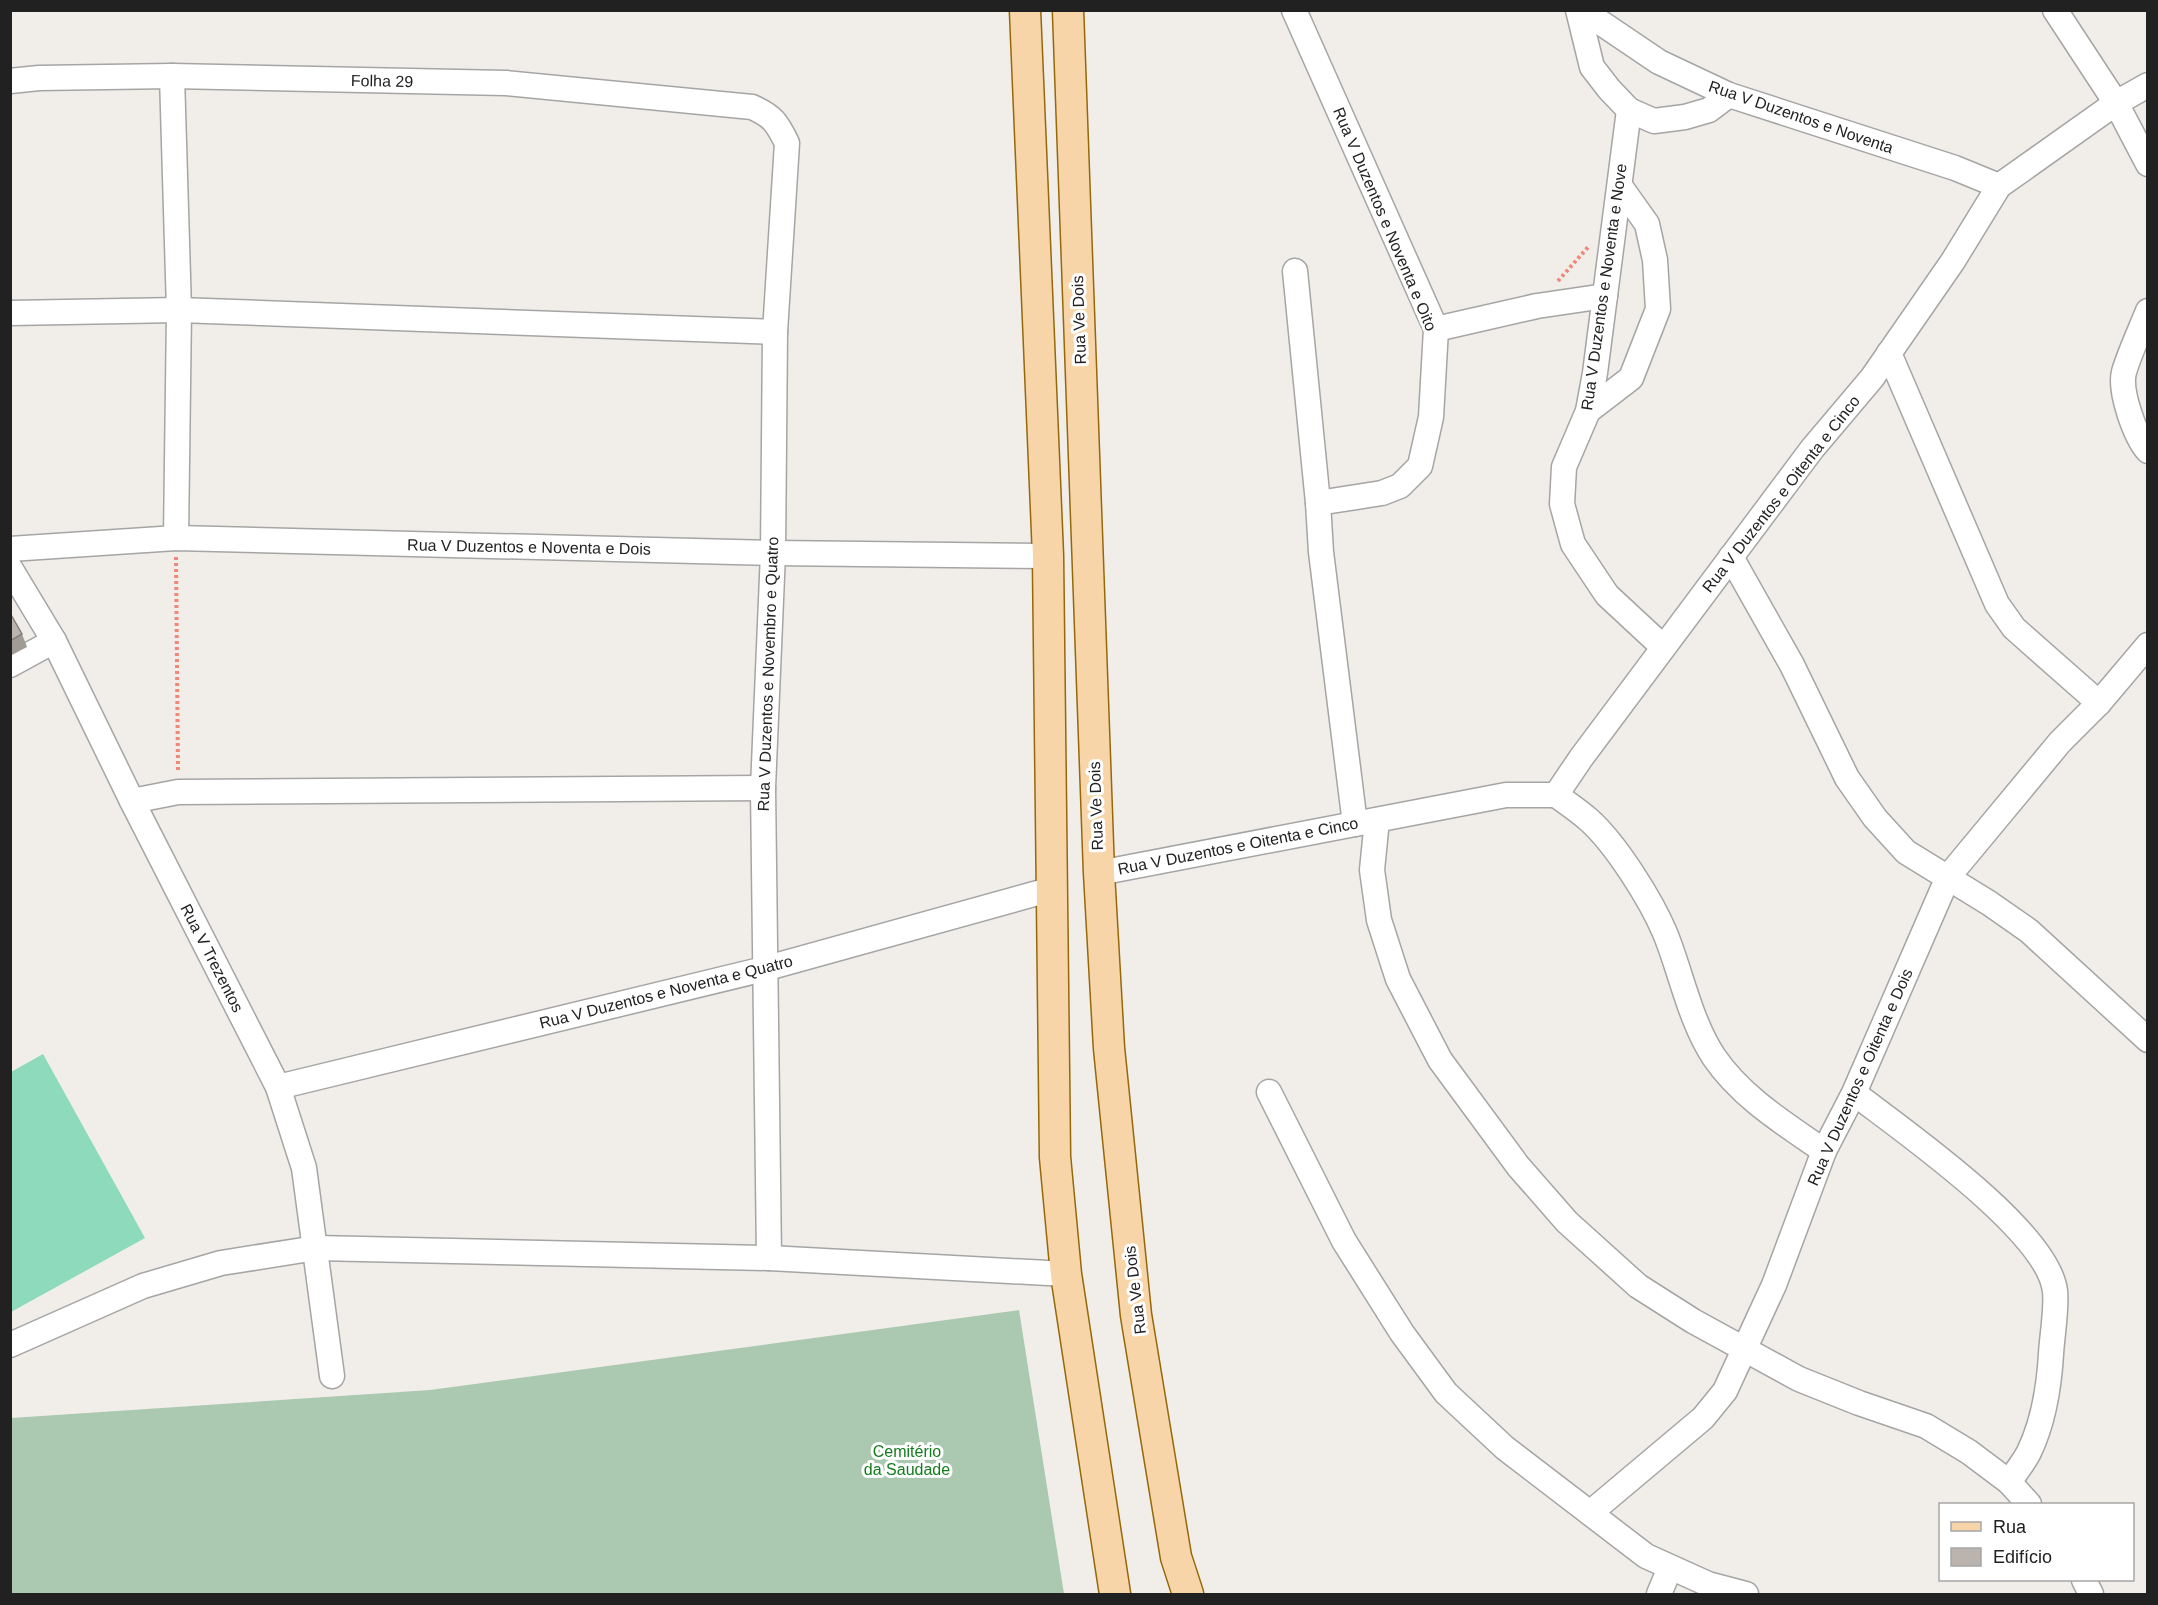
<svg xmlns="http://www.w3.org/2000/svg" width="2158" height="1605" font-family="Helvetica,sans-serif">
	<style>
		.cemetery { fill: #abc9b0 }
		.pitch { fill: #8ddabd }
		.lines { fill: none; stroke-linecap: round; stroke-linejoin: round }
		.minor-casing { stroke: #a5a5a5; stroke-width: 27 }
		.major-casing { stroke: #95680a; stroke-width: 33 }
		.path { stroke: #f28679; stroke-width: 4; stroke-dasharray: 3 3; stroke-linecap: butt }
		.minor { stroke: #fff; stroke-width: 24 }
		.major { stroke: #f7d5a8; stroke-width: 30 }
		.wall { fill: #a19b96 }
		.building { fill: #bbb4ae; stroke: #837e7a; stroke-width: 1.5 }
		.labels { text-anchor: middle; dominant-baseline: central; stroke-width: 6; stroke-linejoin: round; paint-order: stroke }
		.street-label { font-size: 16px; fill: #212121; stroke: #fff }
		.park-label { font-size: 16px; fill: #137c1c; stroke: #fff }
	</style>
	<rect width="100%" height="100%" fill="#f1eee9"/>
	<polygon class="cemetery" points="1019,1310 1064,1594 11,1594 11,1418 430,1390"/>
	<polygon class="pitch" points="43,1054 145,1238 11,1312 11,1072"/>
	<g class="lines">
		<g class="minor-casing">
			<g id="minor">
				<polyline points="1294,10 1436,329 1431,417 1420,466 1400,486 1382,493 1318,503 1321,552 1355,824"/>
				<polyline points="1578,10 1592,67 1609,89 1629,110 1654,121 1685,117 1709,110 1729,95"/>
				<polyline points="1582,10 1659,62 1729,95 1955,168 1999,186"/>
				<polyline points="2055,10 2116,103 2148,164"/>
				<polyline points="172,76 179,310 176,538"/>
				<path d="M10,81L39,78L172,76L506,83L752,107C773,116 777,123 787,143L775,332L773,553L763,788L769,1258"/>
				<polyline points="1629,110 1595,373 1588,411 1564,467 1562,504 1573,544 1607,595 1663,647"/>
				<polyline points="1295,271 1318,503"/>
				<path d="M2148,311C2140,331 2130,352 2124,372C2119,391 2135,436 2148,451"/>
				<polyline points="10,313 179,310 775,332"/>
				<polyline points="1436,329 1537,306 1605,296"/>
				<polyline points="1889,353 1997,604 2014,628 2099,703"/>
				<polyline points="1588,411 1631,378 1658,309 1655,260 1647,224 1620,186"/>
				<polyline points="10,549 176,538 773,553 1048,556"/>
				<polyline points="1731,557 1792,665 1847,778 1875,818 1906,852 1989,903 2029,931 2148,1040"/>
				<polyline points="10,568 54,641 132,801 278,1087 304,1168 332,1376"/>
				<polyline points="10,665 54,641"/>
				<polyline points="1556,795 1581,758 1812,449 1872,378 1953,261 1999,186 2116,103 2148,85"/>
				<path d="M1556,795C1567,803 1579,811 1589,820C1616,844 1651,900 1665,933C1681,972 1690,1021 1714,1057C1741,1097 1785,1124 1824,1151"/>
				<polyline points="132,801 178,792 763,788"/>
				<polyline points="1377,820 1372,870 1379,920 1398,979 1440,1060 1518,1166 1567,1222 1638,1286 1693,1321 1799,1379 1859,1403 1926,1426 1969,1452 2009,1482 2029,1504"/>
				<polyline points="1099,873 1506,795 1556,795"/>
				<polyline points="278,1087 764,969 1052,889"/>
				<polyline points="1269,1092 1344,1241 1402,1333 1446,1393 1505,1448 1646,1556 1708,1584 1746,1594"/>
				<path d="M1854,1093C1902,1130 2048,1231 2055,1291C2057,1308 2052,1336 2051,1354C2049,1388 2044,1421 2029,1452C2024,1462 2016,1472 2009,1482"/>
				<polyline points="10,1345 143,1286 221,1263 316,1248 769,1258 1066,1274"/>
				<polyline points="1590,1513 1703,1418 1725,1391 1774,1285 1824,1151 1854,1093 1948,877 2060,742 2099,703 2148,645"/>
				<polyline points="2084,1580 2091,1594"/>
				<polyline points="1659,1594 1670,1568"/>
			</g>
		</g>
		<g class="major-casing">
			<g id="major">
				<polyline points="1025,10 1048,556 1055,1157 1066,1274 1115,1594"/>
				<polyline points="1068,10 1099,873 1109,1048 1136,1315 1176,1557 1188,1594"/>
			</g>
		</g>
		<g class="path">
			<polyline points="1558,281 1589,246"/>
			<polyline points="176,557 178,771"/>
		</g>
		<use href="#minor" class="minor"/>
		<use href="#major" class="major"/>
	</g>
	<polygon class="wall" points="10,613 22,634 27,647 10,656"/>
	<polygon class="building" points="10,613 22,634 10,641"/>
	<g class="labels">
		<g class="street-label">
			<text transform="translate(382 81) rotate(1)">Folha 29</text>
			<text transform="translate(1801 117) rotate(19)">Rua V Duzentos e Noventa</text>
			<text transform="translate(1385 219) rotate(67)">Rua V Duzentos e Noventa e Oito</text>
			<text transform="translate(1604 287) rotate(-82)">Rua V Duzentos e Noventa e Nove</text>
			<text transform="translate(1079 320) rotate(-92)">Rua Ve Dois</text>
			<text transform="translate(1781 494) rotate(-52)">Rua V Duzentos e Oitenta e Cinco</text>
			<text transform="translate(529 547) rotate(1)">Rua V Duzentos e Noventa e Dois</text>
			<text transform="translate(768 674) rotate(-88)">Rua V Duzentos e Novembro e Quatro</text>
			<text transform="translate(1096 806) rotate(-92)">Rua Ve Dois</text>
			<text transform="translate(1238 846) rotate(-11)">Rua V Duzentos e Oitenta e Cinco</text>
			<text transform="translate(212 958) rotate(63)">Rua V Trezentos</text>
			<text transform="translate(666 992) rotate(-14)">Rua V Duzentos e Noventa e Quatro</text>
			<text transform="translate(1860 1077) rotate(-66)">Rua V Duzentos e Oitenta e Dois</text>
			<text transform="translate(1135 1290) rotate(-97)">Rua Ve Dois</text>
		</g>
		<g class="park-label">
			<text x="907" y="1451">Cemitério<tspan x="907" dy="18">da Saudade</tspan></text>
		</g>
	</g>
	<rect width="2158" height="1605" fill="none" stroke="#212121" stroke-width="24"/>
	<rect x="1939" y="1503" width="195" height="78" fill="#ffffff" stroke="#a6a6a6" stroke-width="1.5"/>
	<rect x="1951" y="1522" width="30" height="9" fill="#f7d5a8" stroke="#a6a6a6" stroke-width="1.5"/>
	<text x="1993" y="1533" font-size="18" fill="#212121">Rua</text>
	<rect x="1951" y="1548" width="30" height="18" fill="#bbb4ae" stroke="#a6a6a6" stroke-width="1.5"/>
	<text x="1993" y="1563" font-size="18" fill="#212121">Edifício</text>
</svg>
